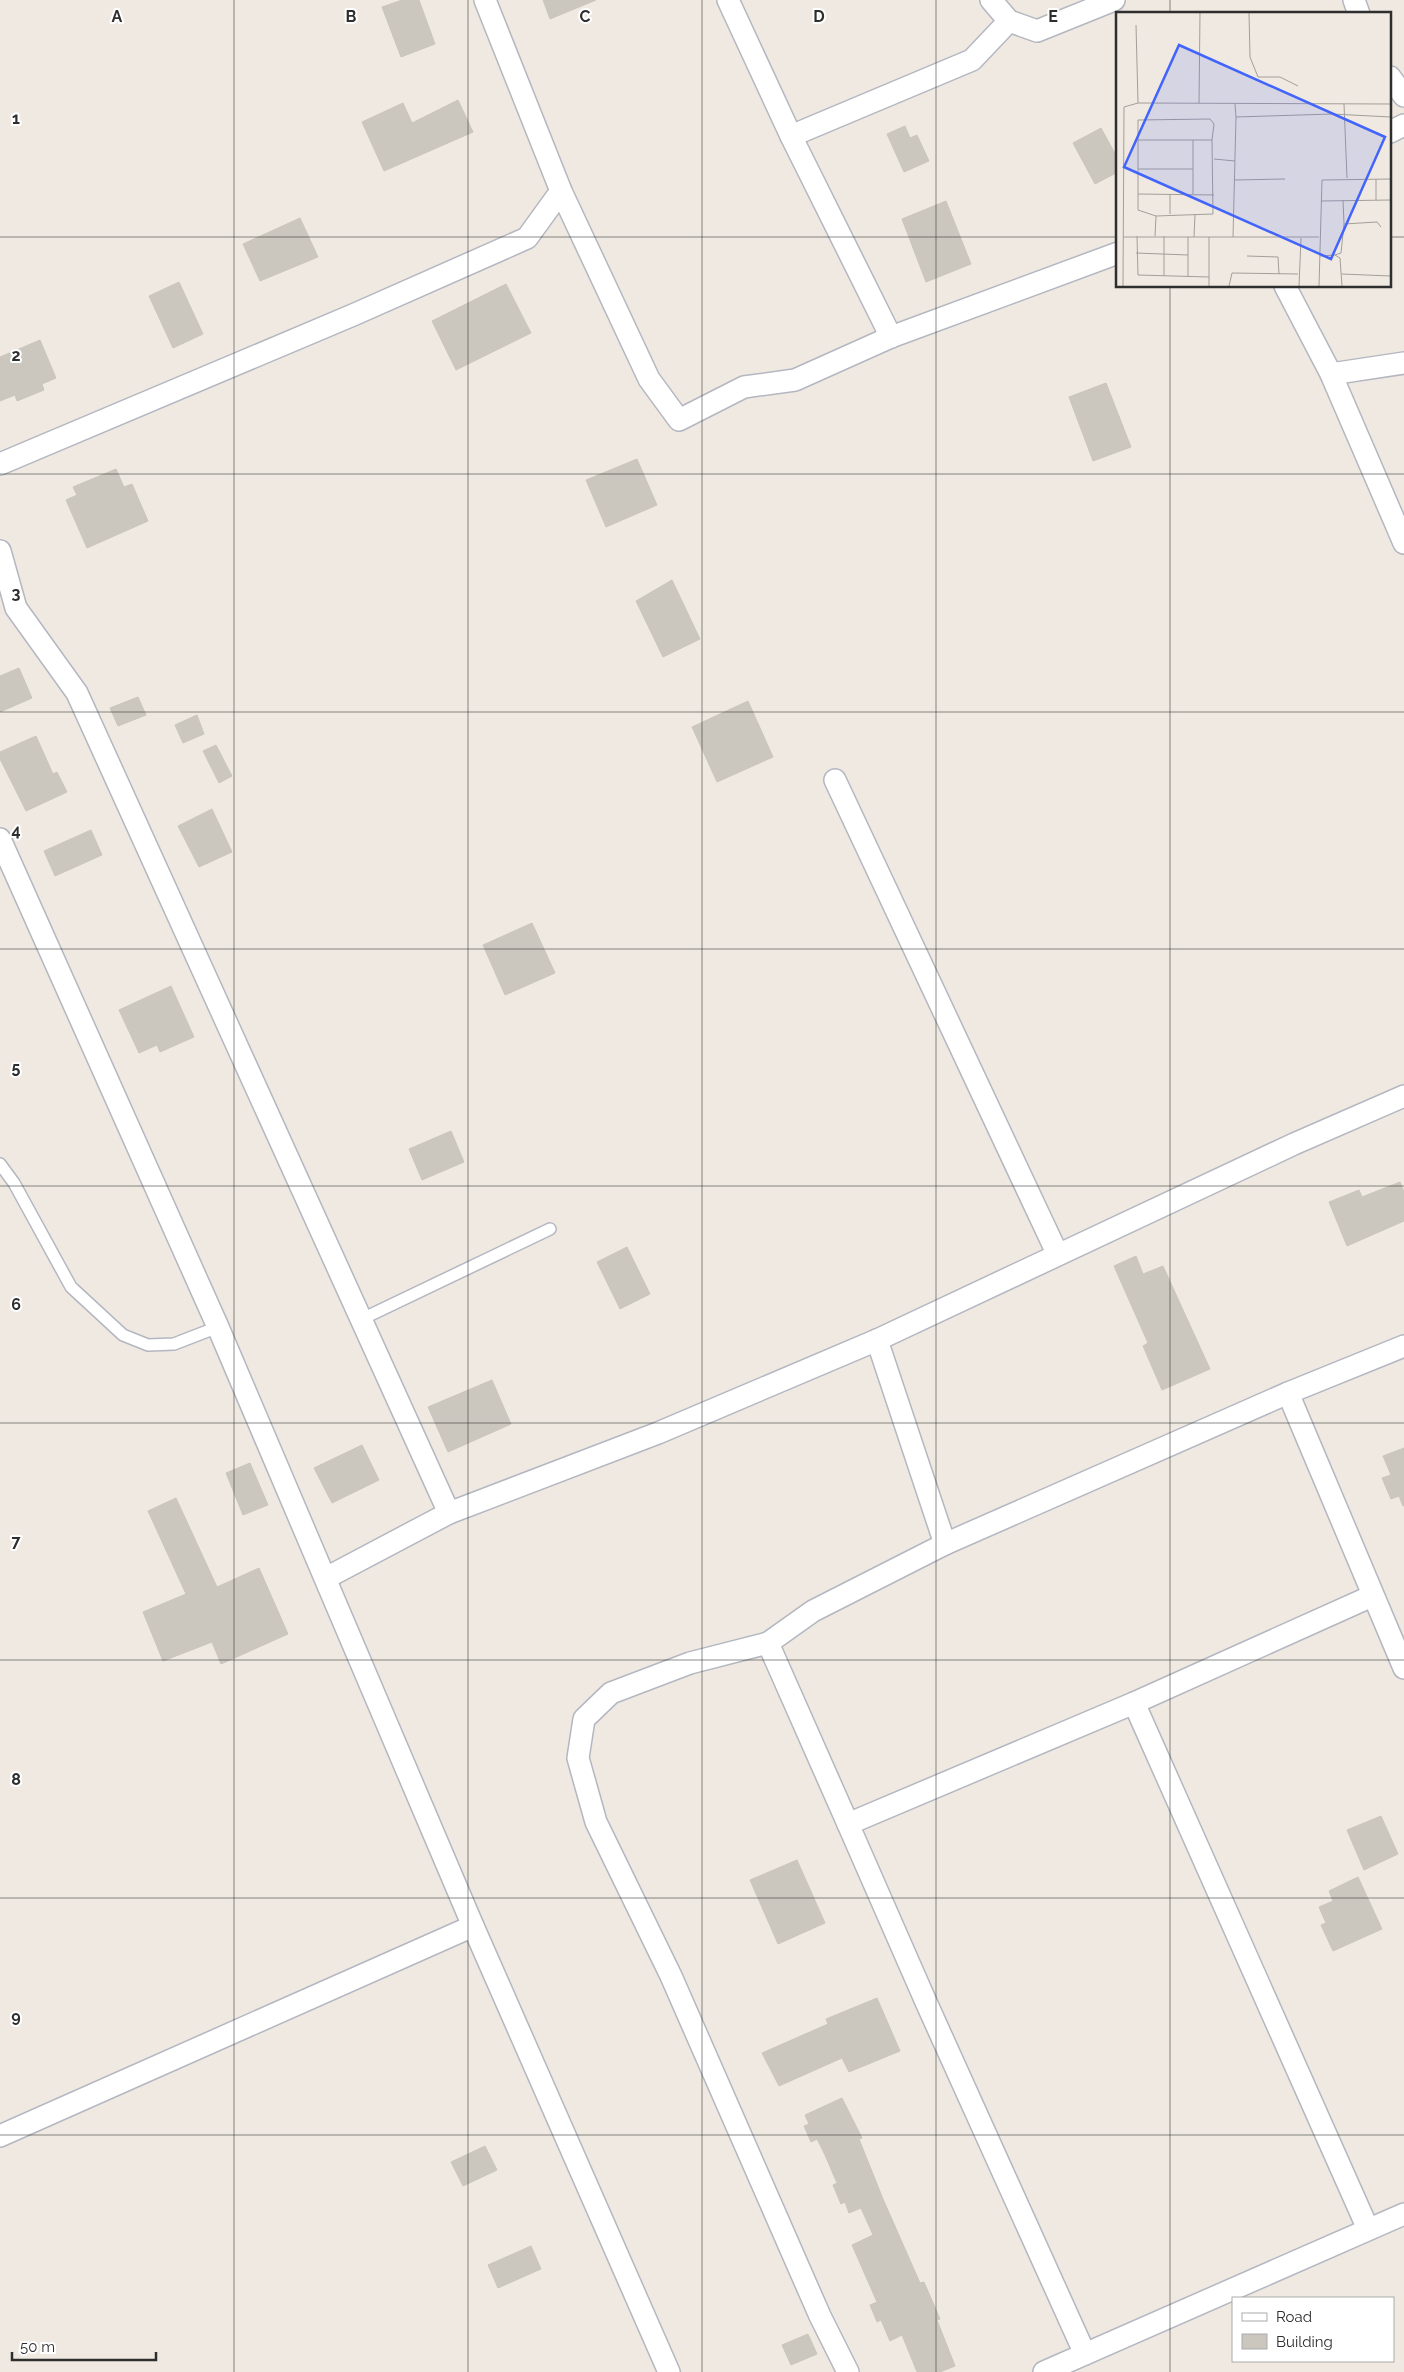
<svg xmlns="http://www.w3.org/2000/svg" width="1404" height="2372" font-family="Raleway,sans-serif">
	<style>
		.building { fill: #cbc7bf; stroke: #cbc5ba }
		.lines { fill: none; stroke-linecap: round; stroke-linejoin: round }
		.service-casing { stroke: #b4b7c1; stroke-width: 14 }
		.minor-casing { stroke: #b4b7c1; stroke-width: 24 }
		.service { stroke: #fff; stroke-width: 11 }
		.minor { stroke: #fff; stroke-width: 21 }
		.grid { fill: none; stroke: #2e2e2e; stroke-width: 1; stroke-opacity: 0.55 }
		.inset-road { fill: none; stroke: #a29e99; stroke-width: 1 }
		.view { fill: #4264fb; fill-opacity: 0.15; stroke: #4264fb; stroke-width: 2.5 }
		.inset-edge { fill: none; stroke: #2e2e2e; stroke-width: 2.5 }
		.grid-label { font-size: 16px; text-anchor: middle; font-weight: bold; fill: #2e2e2e; stroke: #fff; stroke-width: 4; stroke-linejoin: round; paint-order: stroke }
	</style>
	<rect width="100%" height="100%" fill="#efe9e1"/>
	<g class="building">
		<polygon points="402,0 419,0 435,44 401,57 382,7"/>
		<polygon points="543,0 596,0 550,19"/>
		<polygon points="458,100 473,132 384,171 362,122 403,103 412,123"/>
		<polygon points="905,126 910,138 917,135 929,161 904,172 887,134"/>
		<polygon points="1101,128 1118,159 1118,172 1095,184 1073,143"/>
		<polygon points="946,201 971,264 926,282 902,219"/>
		<polygon points="300,218 318,257 260,281 243,244"/>
		<polygon points="179,282 203,334 173,348 149,296"/>
		<polygon points="506,284 531,333 456,370 432,321"/>
		<polygon points="40,340 56,378 42,384 44,390 17,401 15,395 0,401 0,357"/>
		<polygon points="1106,383 1131,447 1093,461 1069,397"/>
		<polygon points="637,459 657,505 606,527 586,480"/>
		<polygon points="116,469 124,487 132,484 148,521 87,548 66,500 77,495 73,487"/>
		<polygon points="672,580 700,639 663,657 636,601"/>
		<polygon points="19,668 32,698 0,712 0,676"/>
		<polygon points="138,697 146,715 118,726 110,708"/>
		<polygon points="748,701 773,757 717,782 692,727"/>
		<polygon points="197,715 204,734 183,743 175,725"/>
		<polygon points="36,736 53,774 57,772 67,792 26,811 0,759 0,752"/>
		<polygon points="216,745 232,776 219,783 203,751"/>
		<polygon points="212,809 232,852 199,867 178,826"/>
		<polygon points="91,830 102,855 55,876 44,851"/>
		<polygon points="532,923 555,973 505,995 483,945"/>
		<polygon points="171,986 194,1037 160,1052 157,1045 139,1053 119,1010"/>
		<polygon points="451,1131 464,1162 422,1180 409,1149"/>
		<polygon points="1400,1182 1404,1192 1404,1221 1347,1246 1329,1202 1359,1190 1362,1197"/>
		<polygon points="627,1247 650,1294 620,1309 597,1262"/>
		<polygon points="1136,1256 1143,1274 1163,1266 1210,1369 1162,1390 1143,1346 1148,1343 1114,1266"/>
		<polygon points="492,1380 511,1424 448,1452 428,1407"/>
		<polygon points="362,1445 379,1480 332,1503 314,1468"/>
		<polygon points="1404,1448 1404,1506 1403,1506 1399,1496 1391,1499 1382,1478 1391,1475 1383,1456"/>
		<polygon points="250,1463 268,1505 243,1515 226,1473"/>
		<polygon points="176,1498 217,1587 259,1568 288,1634 221,1664 212,1642 163,1661 143,1612 186,1594 148,1511"/>
		<polygon points="1381,1816 1398,1854 1364,1870 1347,1830"/>
		<polygon points="797,1860 825,1923 778,1944 750,1880"/>
		<polygon points="1358,1877 1382,1929 1333,1951 1321,1925 1326,1923 1319,1907 1333,1901 1329,1891"/>
		<polygon points="877,1998 900,2051 849,2072 842,2058 779,2086 762,2053 828,2024 826,2019"/>
		<polygon points="842,2098 862,2138 859,2139 883,2199 920,2283 924,2282 940,2319 937,2320 955,2366 940,2372 917,2372 902,2335 890,2341 881,2320 877,2322 870,2305 877,2302 852,2245 873,2235 861,2208 849,2213 845,2202 841,2204 833,2185 837,2183 825,2155 817,2139 811,2142 804,2126 809,2124 805,2115"/>
		<polygon points="485,2146 497,2170 463,2186 451,2162"/>
		<polygon points="531,2246 541,2269 498,2288 488,2265"/>
		<polygon points="808,2334 817,2354 791,2365 782,2345"/>
	</g>
	<g class="lines">
		<g class="service-casing">
			<g id="service">
				<polyline points="0,1164 14,1183 71,1287 123,1335 148,1345 174,1344 218,1327"/>
				<polyline points="362,1319 550,1229"/>
			</g>
		</g>
		<g class="minor-casing">
			<g id="minor">
				<polyline points="485,0 561,191 649,379 679,420 744,387 795,380 891,337 1118,253"/>
				<polyline points="728,0 791,136 891,337"/>
				<polyline points="991,0 1009,21 1037,31 1114,0"/>
				<polyline points="1354,0 1359,14"/>
				<polyline points="1390,77 1404,96"/>
				<polyline points="1390,132 1404,125"/>
				<polyline points="791,136 972,60 1009,21"/>
				<polyline points="1285,286 1331,374 1404,543"/>
				<polyline points="1331,374 1404,363"/>
				<polyline points="0,464 353,315 527,238 561,191"/>
				<polyline points="0,551 16,608 77,693 449,1513 326,1578"/>
				<polyline points="835,780 1057,1253"/>
				<polyline points="0,839 218,1327 473,1926 669,2372"/>
				<polyline points="877,1340 945,1544"/>
				<polyline points="1288,1393 1404,1668"/>
				<polyline points="449,1513 658,1433 877,1340 1294,1144 1404,1096"/>
				<polyline points="1372,1596 1134,1703 848,1824 768,1643 813,1611 945,1544 1288,1393 1404,1346"/>
				<polyline points="768,1643 690,1663 611,1693 584,1719 578,1758 596,1822 671,1976 820,2316 848,2372"/>
				<polyline points="1134,1703 1368,2229"/>
				<polyline points="848,1824 926,2002 1085,2354"/>
				<polyline points="0,2136 473,1926"/>
				<polyline points="1044,2372 1404,2214"/>
			</g>
		</g>
		<use href="#service" class="service"/>
		<use href="#minor" class="minor"/>
	</g>
	<path class="grid" d="M234,0V2372M468,0V2372M702,0V2372M936,0V2372M1170,0V14M0,237H1118M1390,237H1404M1170,286V2372M0,474H1404M0,712H1404M0,949H1404M0,1186H1404M0,1423H1404M0,1660H1404M0,1898H1404M0,2135H1404"/>
	<g transform="translate(1116 12)">
		<rect width="275" height="275" fill="#efe9e1"/>
		<path class="inset-road" d="M133,1L134,45L142,65H164L182,74M20,13L22,91M83,91L84,1M119,92L120,105L216,102L275,105M228,92L231,166M22,128H77M98,147L119,149M22,157H77M119,168L169,167M22,182L98,183M227,188L228,212M260,188V167M205,189L275,188M54,202V182M40,204L97,202L96,128H77V182M21,224L22,263L93,265M39,224L40,204L22,198V108L94,107L98,112L96,128M48,224V264M7,225H203M72,225V265M78,225L79,202M117,225L120,105M20,241L72,243M219,243L225,241L228,212L261,210L265,215M131,244L162,245L163,262M204,244L219,243L224,246L226,274M226,262L275,264M7,274L8,95L22,91L275,92M93,274V225M113,274L116,261L182,262M183,274L185,226M203,274L206,168L275,167"/>
		<path class="view" d="M63,33L269,125L215,247L8,155Z"/>
		<rect width="275" height="275" class="inset-edge"/>
	</g>
	<g class="grid-label">
		<text x="117" y="22">A</text>
		<text x="351" y="22">B</text>
		<text x="585" y="22">C</text>
		<text x="819" y="22">D</text>
		<text x="1053" y="22">E</text>
		<text x="16" y="124">1</text>
		<text x="16" y="361">2</text>
		<text x="16" y="599">3</text>
		<text x="16" y="836">4</text>
		<text x="16" y="1073">5</text>
		<text x="16" y="1310">6</text>
		<text x="16" y="1547">7</text>
		<text x="16" y="1785">8</text>
		<text x="16" y="2022">9</text>
	</g>
	<rect x="1232" y="2297" width="162" height="65" fill="#ffffff" stroke="#ababab"/>
	<rect x="1242" y="2313" width="25" height="8" fill="#ffffff" stroke="#ababab"/>
	<text x="1276" y="2322" font-size="15" fill="#2e2e2e">Road</text>
	<rect x="1242" y="2334" width="25" height="15" fill="#cbc7bf" stroke="#ababab"/>
	<text x="1276" y="2347" font-size="15" fill="#2e2e2e">Building</text>
	<path d="M12 2352v8h144v-8" fill="none" stroke="#2e2e2e" stroke-width="2.5"/>
	<text x="20" y="2352" font-size="15" fill="#2e2e2e" stroke="#ffffff" stroke-width="4" paint-order="stroke">50 m</text>
</svg>
